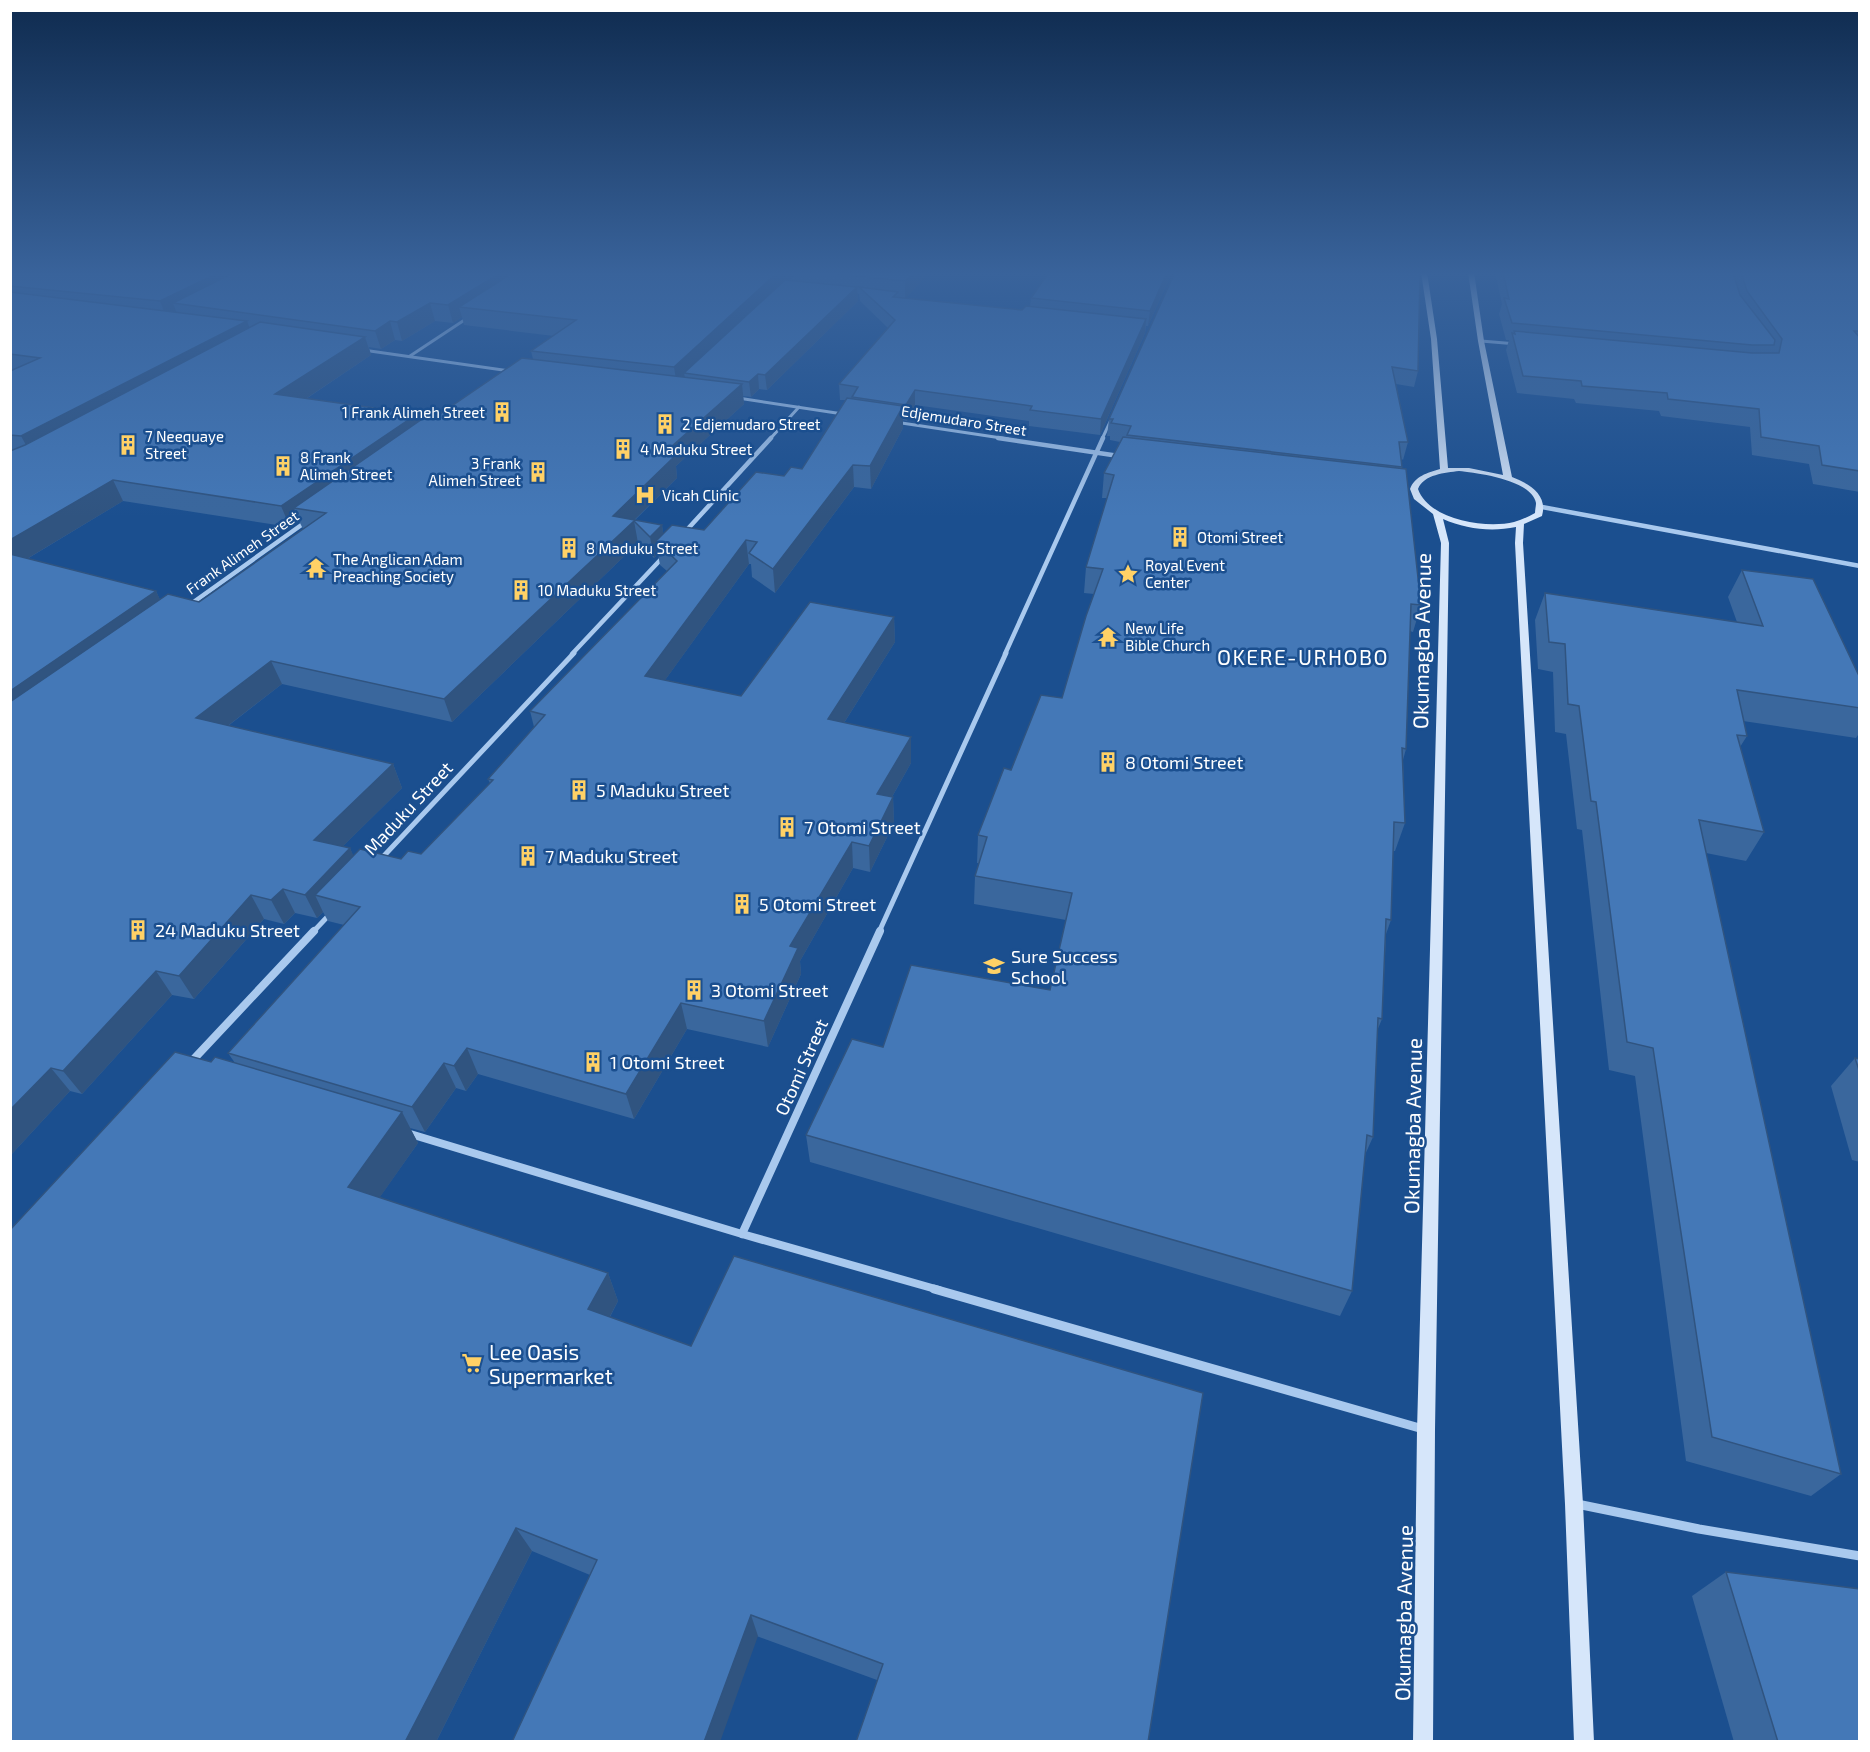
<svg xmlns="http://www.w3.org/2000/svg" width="1870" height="1752" font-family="'Exo 2',sans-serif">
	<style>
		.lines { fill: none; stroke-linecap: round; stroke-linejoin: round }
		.street-far4 { stroke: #a9c9ee; stroke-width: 3 }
		.street-far3 { stroke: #a9c9ee; stroke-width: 4.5 }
		.street-far2 { stroke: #a9c9ee; stroke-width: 5 }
		.street-far1 { stroke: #a9c9ee; stroke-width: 8 }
		.street { stroke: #a9c9ee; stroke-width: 9 }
		.secondary { fill: #d6e6fa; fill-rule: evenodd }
		.wall { fill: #3a679d; fill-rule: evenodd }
		.shaded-wall { fill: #305480 }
		.building { fill: #4478b7; stroke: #305480; stroke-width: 1.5 }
		.labels { text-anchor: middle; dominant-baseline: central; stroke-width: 5; stroke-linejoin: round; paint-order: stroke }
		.far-poi-label { font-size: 15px; fill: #fff; stroke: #1b4f8f; text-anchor: start }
		.far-street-label { font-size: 15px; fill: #fff; stroke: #1b4f8f }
		.poi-label { font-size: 18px; fill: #fff; stroke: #1b4f8f; text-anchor: start }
		.street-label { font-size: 18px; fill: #fff; stroke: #1b4f8f }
		.near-street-label { font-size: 21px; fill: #fff; stroke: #1b4f8f }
		.quarter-label { font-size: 21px; letter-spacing: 1.5px; fill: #fff; stroke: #1b4f8f }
		.near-poi-label { font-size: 21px; fill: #fff; stroke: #1b4f8f; text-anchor: start }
	</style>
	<rect width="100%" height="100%" fill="#1b4f8f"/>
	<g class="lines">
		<g class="street-far4">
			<polyline points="1481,341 1517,344"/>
			<polyline points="363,350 510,371"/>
			<polyline points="410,356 469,317"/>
			<polyline points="738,398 843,414"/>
			<polyline points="895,422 1008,439"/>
			<polyline points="770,439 799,407"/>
			<polyline points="1102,439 1112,418"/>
		</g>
		<g class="street-far3">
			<polyline points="998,438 1119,456"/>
			<polyline points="1542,507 1860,566"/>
			<polyline points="684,533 771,438"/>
			<polyline points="188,606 307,521"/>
			<polyline points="572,654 664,556"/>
			<polyline points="1005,654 1103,438"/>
		</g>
		<g class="street-far2">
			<polyline points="380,860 574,653"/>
			<polyline points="313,932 330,914"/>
			<polyline points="879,932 1006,653"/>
		</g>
		<g class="street-far1">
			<polyline points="191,1062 314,931"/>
			<polyline points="407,1133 742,1234 939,1290"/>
			<polyline points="742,1234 880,931"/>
		</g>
		<g class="street">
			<polyline points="934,1289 1423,1429"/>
			<polyline points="1577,1504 1699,1529 1860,1556"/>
		</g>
		<path class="secondary" d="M1421,272H1427L1437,339L1448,468H1469L1503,475L1478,341L1468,272H1474L1484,341L1512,477C1530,484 1548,495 1542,516L1524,524L1523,543L1583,1504L1594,1742H1574L1565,1504L1515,543L1516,527C1491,532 1466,529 1443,519L1449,543L1435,1430L1433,1742H1413L1417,1430L1441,543L1433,514L1414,499L1410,489C1415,476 1427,473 1440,469L1431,339ZM1459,471C1478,473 1532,480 1536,503C1536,506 1535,510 1535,513C1528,517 1521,520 1514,522C1486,529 1429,520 1418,489C1424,474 1445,473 1459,471Z"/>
	</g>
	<g class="wall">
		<path d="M10,272H930L905,298L1022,310L1030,306L1031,298L1172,272L1148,326H1146L1145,333L1100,435L1029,426V421L915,405L907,421L903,420V428L871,489L854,487L775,593L752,577L751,564H749L665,680L741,696L894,617L895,642L844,723L911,763L892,797H893L894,823L870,872L853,868L800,961L801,974L768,1047L687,1029L634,1119L478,1074L466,1091L456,1088L425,1132L410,1128L418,1143L379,1198L608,1273L618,1301L610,1317L691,1346L1203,1393L877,1680L590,1575L532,1551L436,1742L211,1062L235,1063L228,1053L344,925L328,921L323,912L317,918L295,913L284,924L264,919L194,999L172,995L82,1094L70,1091L10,1156ZM857,293L859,294L860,301L888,328L839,384L840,400H846L802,469L784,476L704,530L663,534L662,525L635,520L677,478L676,466L744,404L743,396L751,397L759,389L767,390L858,301ZM462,317L464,325L554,336L531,351L533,359L437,416L420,421L417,414L306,399L371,355L369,347L381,349L395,340L402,341L435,321L453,323ZM123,501L290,527L299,521L303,529L199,602L160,600L156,591L27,559ZM638,543L654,558L658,554L660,565L667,571L530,711L534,727L488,779L490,783L421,854L401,859L353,856L350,848L342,847L402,788L393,764L228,726L282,684L452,722Z"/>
		<polygon points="1175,272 1418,371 1414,387 1396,384 1408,442 1403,460 1402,459 1402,469 1421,605 1413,632 1410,631 1406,749 1403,760 1405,823 1395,851 1393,851 1391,920 1386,934 1382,1019 1377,1031 1373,1137 1364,1157 1352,1291 1340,1316 810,1162 806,1135 883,1047 1050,990 1066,920 974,904 975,876 979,863 977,863 978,835 1011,770 1062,698 1094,594 1084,593 1086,567 1107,498 1102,498 1104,473 1120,442 1110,440 1110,436 1107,436 1109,419"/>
		<polygon points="1495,272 1860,272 1860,492 1813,484 1809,464 1752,455 1750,427 1661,416 1659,411 1576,403 1574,399 1517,393 1506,350 1509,340 1506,340 1499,314 1502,304"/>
		<polygon points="1742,570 1860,678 1860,732 1856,738 1743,721 1747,736 1740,747 1764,832 1746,861 1706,853 1841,1474 1811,1496 1686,1461 1635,1076 1609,1070 1582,830 1577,829 1566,734 1555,732 1553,672 1538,669 1535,620 1545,593 1737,622 1728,597"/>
		<polygon points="1855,1058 1860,1059 1860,1162 1852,1160 1831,1086"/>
		<polygon points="1726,1572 1860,1742 1734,1742 1692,1596"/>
	</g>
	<g class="shaded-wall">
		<polygon points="220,272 260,272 173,303 177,314 167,319 160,301"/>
		<polygon points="502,272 532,272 459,307 462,317 453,323 448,305"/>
		<polygon points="778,272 792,272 793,277 690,373 684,373 685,378 677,386 674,367"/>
		<polygon points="914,272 930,272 905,299 905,281"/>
		<polygon points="1167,272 1172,272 1148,326 1150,311"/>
		<polygon points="857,287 858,301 767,390 765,375"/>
		<polygon points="430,303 435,321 402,341 397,322"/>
		<polygon points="1146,319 1145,333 1100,435 1101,419"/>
		<polygon points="247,321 254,339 32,456 21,436"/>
		<polygon points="390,321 395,340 381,349 375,331"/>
		<polygon points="365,337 371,355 283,414 275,394"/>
		<polygon points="758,374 759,389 751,397 749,382"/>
		<polygon points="742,384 744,404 676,466 677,478 617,537 613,516 662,455"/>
		<polygon points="915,390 915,405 907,421 906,405"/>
		<polygon points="903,406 903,428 871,489 870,466"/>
		<polygon points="417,414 423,433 294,508 299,521 290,527 281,506"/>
		<polygon points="853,465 854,487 775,593 773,569"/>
		<polygon points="113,480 123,501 10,569 10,540"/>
		<polygon points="634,521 638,543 452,722 444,699"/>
		<polygon points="662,525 665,546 656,541 658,554 654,558 650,537"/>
		<polygon points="746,540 749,564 650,701 645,676"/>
		<polygon points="156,591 167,614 10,725 10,691"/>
		<polygon points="894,617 895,642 830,745 828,719"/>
		<polygon points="271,661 282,684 208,741 196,718"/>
		<polygon points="911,737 911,763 879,820 877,794"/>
		<polygon points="393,764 402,788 326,863 314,840"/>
		<polygon points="893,797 894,823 870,872 869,846"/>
		<polygon points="852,842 853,868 800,961 801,974 768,1047 764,1021 790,946"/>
		<polygon points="350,848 361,872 315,895 323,912 317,918 305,895"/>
		<polygon points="283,889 295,913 284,924 271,900"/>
		<polygon points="251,895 264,919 194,999 179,976"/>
		<polygon points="156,971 172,995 82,1094 63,1071"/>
		<polygon points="681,1003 687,1029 634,1119 626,1094"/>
		<polygon points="467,1048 478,1074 466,1091 454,1066"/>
		<polygon points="444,1063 456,1088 425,1132 412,1107"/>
		<polygon points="51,1068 70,1091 10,1156 10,1110"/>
		<polygon points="402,1112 418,1143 366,1217 348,1187"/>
		<polygon points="608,1273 618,1301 599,1337 588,1309"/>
		<polygon points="516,1528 532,1551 436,1742 405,1742"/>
		<polygon points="751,1615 758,1636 720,1742 704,1742"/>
	</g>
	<g class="building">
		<polygon points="10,272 220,272 160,301 10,286"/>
		<polygon points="235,272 502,272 448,305 430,303 397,322 390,321 375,331 173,303"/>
		<polygon points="514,272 778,272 674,367 531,351 576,320 459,307"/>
		<polygon points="815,272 914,272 905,281"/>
		<polygon points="1049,272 1167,272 1150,311 1031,298"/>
		<polygon points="1175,272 1420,272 1418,371 1392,367 1408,442 1399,442 1402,467 1127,435 1131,426 1111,423 1113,419 1109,419"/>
		<polygon points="1503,272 1733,272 1740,295 1775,340 1774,345 1752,345 1512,323 1504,298 1509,299"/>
		<polygon points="1741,272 1860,272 1860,331 1854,331 1860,338 1860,471 1822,465 1819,446 1761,437 1759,409 1668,399 1667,393 1582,386 1581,381 1523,376 1512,333 1515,334 1514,331 1752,353 1779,353 1782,339 1747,291"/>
		<polygon points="785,280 857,287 765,375 758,374 749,382 684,373"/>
		<polygon points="859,287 898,292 893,297 1022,310 1026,306 1146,319 1101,419 1030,410 1032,406 915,390 906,405 852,397 858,387 839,384 895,320"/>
		<polygon points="10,292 247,321 21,436 10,435 10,371 40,358 10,354"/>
		<polygon points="260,322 365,337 275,394 417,414 281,506 113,480 10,540 10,451 25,445"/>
		<polygon points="522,358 742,384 662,455 674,457 613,516 662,525 650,537 634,521 444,699 271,661 196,718 393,764 314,840 350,848 305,895 283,889 271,900 251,895 179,976 156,971 63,1071 51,1068 10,1110 10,702 168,594 199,602 326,513 294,508 428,415 437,416"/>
		<polygon points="847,398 903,406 870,466 853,465 773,569 749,553 757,542 746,540 645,676 741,696 810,602 894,617 828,719 911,737 877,794 893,797 869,846 852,842 790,946 798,948 764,1021 681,1003 626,1094 467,1048 454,1066 444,1063 412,1107 228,1053 360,907 315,895 360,849 401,859 408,851 421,854 493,780 488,779 545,715 530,711 677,561 656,541 672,525 704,530 756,472 784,476 791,467 802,469"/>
		<polygon points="1123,437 1406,469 1421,605 1411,604 1406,749 1402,748 1405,823 1394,822 1391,920 1386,919 1382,1019 1378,1018 1373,1137 1367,1135 1352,1291 806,1135 852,1039 883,1047 911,965 1050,990 1072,893 975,876 987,837 978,835 1004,768 1011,770 1041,695 1062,698 1086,616 1103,569 1086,567 1114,475 1104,473"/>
		<polygon points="10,554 156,591 10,691"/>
		<polygon points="1742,570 1813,579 1860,678 1860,708 1737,690 1747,736 1737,735 1764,832 1699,820 1841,1474 1712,1437 1653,1048 1627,1042 1596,802 1591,801 1579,706 1568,704 1565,644 1549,642 1545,593 1763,626"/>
		<polygon points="175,1052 211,1062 215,1057 402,1112 348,1187 608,1273 588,1309 691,1346 734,1256 1203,1393 1148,1742 856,1742 883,1664 751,1615 704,1742 512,1742 597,1560 516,1528 405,1742 10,1742 10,1230"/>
		<polygon points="1855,1058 1860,1059 1860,1073"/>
		<polygon points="1726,1572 1860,1589 1860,1742 1778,1742"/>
	</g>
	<linearGradient id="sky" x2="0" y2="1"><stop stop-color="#0f2b4f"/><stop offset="0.53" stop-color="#39639b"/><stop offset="1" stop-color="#39639b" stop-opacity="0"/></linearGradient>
	<rect width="1870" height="517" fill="url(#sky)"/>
	<defs>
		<g id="building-bare" transform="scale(1.62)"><path d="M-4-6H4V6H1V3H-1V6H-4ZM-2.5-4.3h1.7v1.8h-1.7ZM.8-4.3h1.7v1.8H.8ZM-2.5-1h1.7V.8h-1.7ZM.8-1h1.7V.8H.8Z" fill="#ffd166" stroke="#1b4f8f" stroke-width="2.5" paint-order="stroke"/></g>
		<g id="hospital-bare" transform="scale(1.62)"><path d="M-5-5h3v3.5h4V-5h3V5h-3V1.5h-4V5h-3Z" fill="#ffd166" stroke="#1b4f8f" stroke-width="2.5" paint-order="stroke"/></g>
		<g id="temple-bare" transform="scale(1.62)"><path d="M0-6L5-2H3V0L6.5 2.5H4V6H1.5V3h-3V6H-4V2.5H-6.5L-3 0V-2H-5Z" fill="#ffd166" stroke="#1b4f8f" stroke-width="2.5" paint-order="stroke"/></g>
		<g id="sight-bare" transform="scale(1.62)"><path d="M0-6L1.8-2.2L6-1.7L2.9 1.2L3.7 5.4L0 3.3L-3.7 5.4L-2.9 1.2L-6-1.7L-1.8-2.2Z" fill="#ffd166" stroke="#1b4f8f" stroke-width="2.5" paint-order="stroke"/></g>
		<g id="school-bare" transform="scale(1.62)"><path d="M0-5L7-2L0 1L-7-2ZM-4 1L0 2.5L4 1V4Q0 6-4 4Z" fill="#ffd166" stroke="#1b4f8f" stroke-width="2.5" paint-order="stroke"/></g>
		<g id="supermarket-bare" transform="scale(1.62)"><path d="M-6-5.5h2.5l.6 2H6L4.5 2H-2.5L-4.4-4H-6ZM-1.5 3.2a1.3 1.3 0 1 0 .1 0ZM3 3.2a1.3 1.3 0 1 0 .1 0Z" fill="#ffd166" stroke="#1b4f8f" stroke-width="2.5" paint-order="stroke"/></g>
	</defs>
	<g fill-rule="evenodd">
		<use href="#building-bare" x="502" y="412"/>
		<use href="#building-bare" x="665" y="424"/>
		<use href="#building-bare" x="128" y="445"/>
		<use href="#building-bare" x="623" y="449"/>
		<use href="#building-bare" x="283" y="466"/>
		<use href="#building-bare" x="538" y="472"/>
		<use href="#hospital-bare" x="645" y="495"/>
		<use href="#building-bare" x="1180" y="537"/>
		<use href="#building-bare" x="569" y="548"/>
		<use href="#temple-bare" x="316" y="568"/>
		<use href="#sight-bare" x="1128" y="574"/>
		<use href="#building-bare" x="521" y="590"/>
		<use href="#temple-bare" x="1108" y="637"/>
		<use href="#building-bare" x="1108" y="762"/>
		<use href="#building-bare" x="579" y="790"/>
		<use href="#building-bare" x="787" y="827"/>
		<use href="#building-bare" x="528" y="856"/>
		<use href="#building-bare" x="742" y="904"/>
		<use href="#building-bare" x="138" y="930"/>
		<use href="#school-bare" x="994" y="966"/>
		<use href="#building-bare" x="694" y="990"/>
		<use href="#building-bare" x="593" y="1062"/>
		<use href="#supermarket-bare" x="472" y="1363"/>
	</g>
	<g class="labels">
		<g class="far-poi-label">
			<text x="485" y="412" text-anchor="end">1 Frank Alimeh Street</text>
			<text x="682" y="424">2 Edjemudaro Street</text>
			<text x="145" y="436">7 Neequaye<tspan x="145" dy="17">Street</tspan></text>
			<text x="640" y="449">4 Maduku Street</text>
			<text x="300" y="457">8 Frank<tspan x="300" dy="17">Alimeh Street</tspan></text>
			<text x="521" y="463" text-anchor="end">3 Frank<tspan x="521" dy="17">Alimeh Street</tspan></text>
			<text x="662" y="495">Vicah Clinic</text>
			<text x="1197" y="537">Otomi Street</text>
			<text x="586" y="548">8 Maduku Street</text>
			<text x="333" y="559">The Anglican Adam<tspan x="333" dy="17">Preaching Society</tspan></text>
			<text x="1145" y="565">Royal Event<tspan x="1145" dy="17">Center</tspan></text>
			<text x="538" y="590">10 Maduku Street</text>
			<text x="1125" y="628">New Life<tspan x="1125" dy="17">Bible Church</tspan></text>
		</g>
		<g class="far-street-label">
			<text transform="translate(964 420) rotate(9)">Edjemudaro Street</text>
			<text transform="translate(242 552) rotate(-35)">Frank Alimeh Street</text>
		</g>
		<g class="poi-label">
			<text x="1125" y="762">8 Otomi Street</text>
			<text x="596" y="790">5 Maduku Street</text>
			<text x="804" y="827">7 Otomi Street</text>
			<text x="545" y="856">7 Maduku Street</text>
			<text x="759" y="904">5 Otomi Street</text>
			<text x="155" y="930">24 Maduku Street</text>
			<text x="1011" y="956">Sure Success<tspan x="1011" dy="21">School</tspan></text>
			<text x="711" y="990">3 Otomi Street</text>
			<text x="610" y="1062">1 Otomi Street</text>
		</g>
		<g class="street-label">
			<text transform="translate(408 808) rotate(-47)">Maduku Street</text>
			<text transform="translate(801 1067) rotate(-66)">Otomi Street</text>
		</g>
		<g class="near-street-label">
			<text transform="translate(1421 641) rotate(-89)">Okumagba Avenue</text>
			<text transform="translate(1412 1126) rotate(-89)">Okumagba Avenue</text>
			<text transform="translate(1403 1613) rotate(-89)">Okumagba Avenue</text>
		</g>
		<g class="quarter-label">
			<text x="1303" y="656">OKERE-URHOBO</text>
		</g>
		<g class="near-poi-label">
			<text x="489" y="1351">Lee Oasis<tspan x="489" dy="24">Supermarket</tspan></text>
		</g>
	</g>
	<rect width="1870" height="1752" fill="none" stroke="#ffffff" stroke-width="24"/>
</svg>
